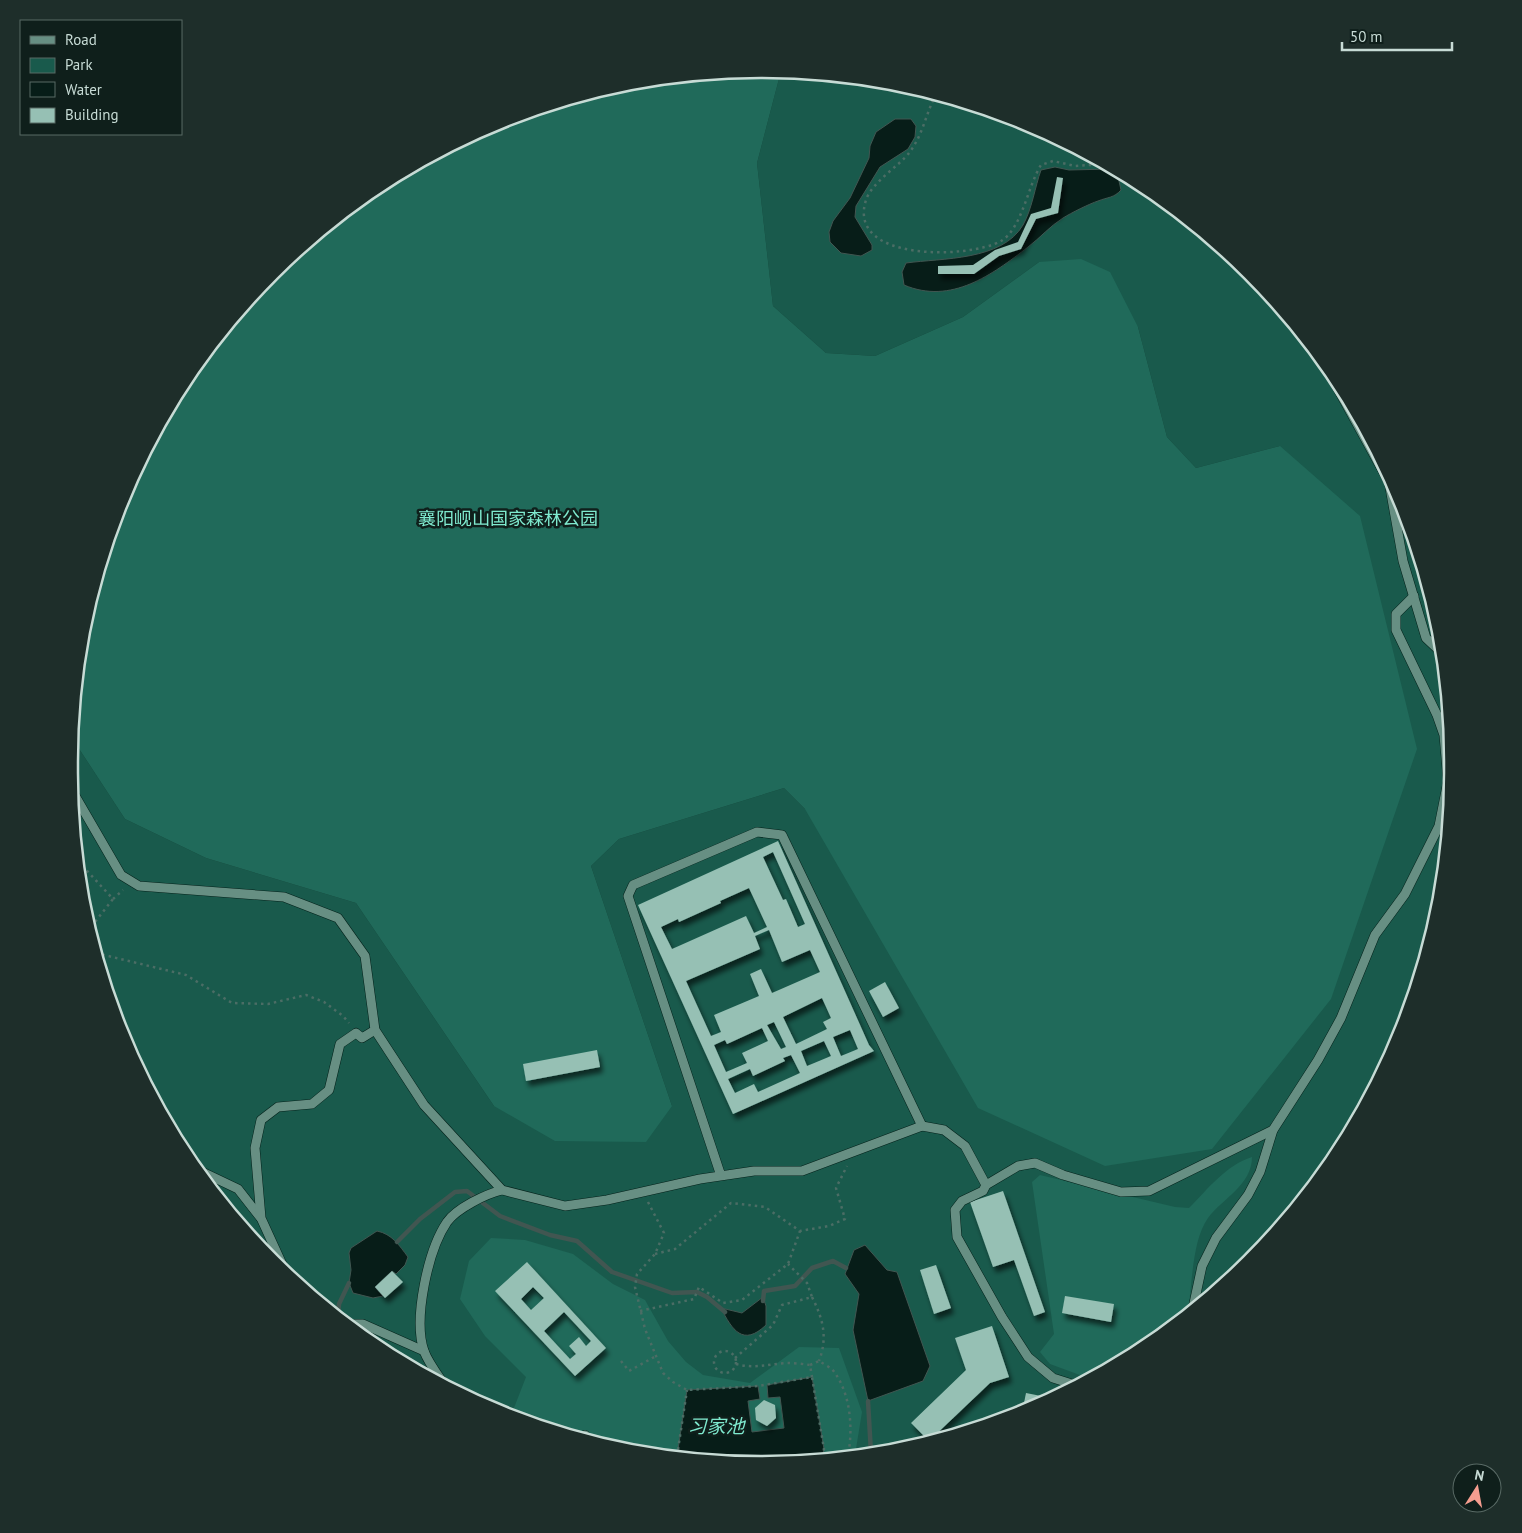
<svg xmlns="http://www.w3.org/2000/svg" width="1522" height="1533" font-family="'PT Sans','Noto Sans SC',sans-serif">
	<style>
		.green { fill: #195a4c }
		.forest { fill: #206a5a }
		.water { fill: #071d18; stroke: #415651 }
		.lines { fill: none; stroke-linecap: round; stroke-linejoin: round }
		.stream { stroke: #415651; stroke-width: 4.5 }
		.building { fill: #96c0b4; fill-rule: evenodd; filter: url(#shadow) }
		.minor-casing { stroke: #03211a; stroke-width: 10 }
		.path { stroke: #4b6d65; stroke-width: 2.5; stroke-dasharray: 2.5 4; stroke-linecap: butt }
		.minor { stroke: #678f83; stroke-width: 9 }
		.labels { text-anchor: middle; dominant-baseline: central; stroke-width: 5; stroke-linejoin: round; paint-order: stroke }
		.park-label { font-size: 18px; fill: #7feacf; stroke: #0f1f1b }
		.water-label { font-size: 19px; font-style: italic; fill: #7ee9ce; stroke: #0f1f1b }
		.rim { fill: none; stroke: #c7dbd5; stroke-width: 2.5 }
	</style>
	<defs>
		<filter id="shadow"><feDropShadow dx="3" dy="5.5" stdDeviation="2.5" flood-color="#0009"/></filter>
	</defs>
	<rect width="100%" height="100%" fill="#143c32"/>
	<polygon class="green" points="781,71 896,82 1026,121 1145,185 1250,271 1336,376 1400,496 1440,626 1453,761 1440,907 1401,1037 1337,1156 1251,1261 1146,1347 1026,1411 896,1451 761,1464 626,1451 496,1412 377,1348 272,1262 186,1157 122,1037 82,907 69,772 72,738 125,819 206,858 356,903 494,1106 672,1106 591,866 619,839 784,788 805,809 1280,446 1196,468 1167,437 1138,327 1039,262 963,317 875,356 826,353 773,306 757,163"/>
	<g class="forest">
		<polygon points="761,69 781,71 757,163 773,306 826,353 875,356 963,317 1039,262 1081,259 1110,272 1138,327 1167,437 1196,468 1280,446 1360,516 1417,749 1331,999 1212,1149 1105,1166 978,1108 805,809 784,788 619,839 591,866 672,1106 646,1142 555,1141 494,1106 356,903 206,858 125,819 72,738 82,626 121,496 185,377 271,272 376,186 496,122 626,82"/>
		<path d="M1252,1157C1252,1185 1223,1198 1208,1218C1192,1240 1192,1286 1188,1313L1146,1347L1088,1378L1050,1364L1040,1352L1054,1334L1032,1182L1040,1175L1175,1207L1189,1208C1208,1189 1226,1165 1252,1157Z"/>
		<polygon points="491,1238 525,1240 573,1254 613,1284 645,1300 668,1341 686,1362 703,1375 750,1383 799,1347 839,1348 862,1412 855,1455 761,1464 626,1451 513,1417 512,1413 526,1377 485,1336 460,1299 469,1261"/>
	</g>
	<g class="water">
		<polygon points="895,119 911,119 916,126 915,137 908,149 880,167 856,206 855,217 872,245 872,250 861,256 841,253 830,242 829,232 833,221 850,198 869,158 870,146 876,132"/>
		<path d="M1055,167L1069,170L1111,169L1117,172L1121,190C1114,198 1108,197 1098,201C1089,204 1071,213 1063,218C1050,226 1040,238 1028,247C992,275 951,305 904,285L902,272L906,263C942,258 1002,261 1023,225C1032,209 1035,187 1041,170Z"/>
		<path d="M377,1231C392,1234 399,1245 408,1257L405,1265L396,1274L392,1271L375,1287L383,1296L373,1298L353,1293L349,1283L351,1270L349,1253L351,1248Z"/>
		<polygon points="865,1245 887,1270 897,1272 930,1366 923,1381 868,1401 853,1330 859,1294 845,1274 854,1250"/>
		<path d="M763,1297L766,1306V1325C743,1347 732,1330 721,1308L742,1313Z"/>
		<polygon points="812,1377 824,1449 822,1458 761,1464 677,1456 687,1390 758,1386 760,1399 748,1401 752,1432 784,1428 780,1397 768,1398 767,1385"/>
	</g>
	<g class="lines">
		<g class="stream">
			<polyline points="397,1242 420,1219 455,1192 467,1191 500,1216 550,1235 577,1241 612,1272 672,1293 697,1292 707,1297 725,1312"/>
			<polyline points="763,1301 764,1291 795,1286 812,1268 833,1261 846,1268"/>
			<polyline points="338,1316 339,1304 349,1283"/>
			<polyline points="868,1401 871,1453"/>
		</g>
	</g>
	<g class="building">
		<polygon points="1057,177 1063,178 1058,213 1036,219 1021,249 999,256 974,274 938,274 938,266 973,265 995,250 1018,242 1031,214 1051,208"/>
		<path d="M778,841L869,1045L874,1051L733,1114L638,905ZM773,852L805,924L798,927L786,899L783,900L763,857ZM749,888L767,927L754,933L746,916L672,949L661,927L678,919L679,922L721,903L720,901ZM769,930L782,962L810,950L820,972L772,993L761,969L750,974L759,996L714,1015L721,1032L711,1036L686,981L760,949L755,936ZM822,998L831,1018L823,1022L827,1029L796,1044L783,1017ZM774,1022L786,1047L781,1049L767,1025ZM762,1028L768,1041L742,1053L747,1063L726,1072L714,1045L725,1040L727,1044ZM850,1030L858,1049L841,1056L833,1037ZM824,1041L831,1056L807,1066L801,1051ZM791,1055L800,1073L758,1092L754,1084L735,1093L728,1079L750,1069L753,1076L785,1061L783,1058Z"/>
		<polygon points="885,982 899,1008 883,1017 869,991"/>
		<polygon points="597,1050 600,1067 526,1081 523,1064"/>
		<polygon points="1003,1191 1045,1312 1034,1316 1014,1260 993,1267 970,1202"/>
		<path d="M527,1262L606,1348L575,1376L495,1291ZM533,1287L544,1298L531,1310L521,1299ZM564,1312L591,1341L586,1346L579,1337L569,1346L576,1354L570,1359L544,1331Z"/>
		<polygon points="936,1265 951,1308 934,1314 920,1270"/>
		<polygon points="392,1271 403,1282 385,1298 375,1287"/>
		<polygon points="1065,1296 1114,1304 1111,1322 1062,1313"/>
		<polygon points="992,1326 1009,1377 990,1383 929,1441 911,1423 966,1370 955,1338"/>
		<polygon points="1026,1393 1051,1398 1022,1413"/>
		<polygon points="764,1400 775,1405 776,1418 767,1426 756,1420 755,1408"/>
	</g>
	<g class="lines">
		<g class="minor-casing">
			<g id="minor">
				<polyline points="1334,373 1332,378 1389,482 1403,561 1426,638 1443,654"/>
				<polyline points="70,787 121,875 139,886 284,897 338,918 365,956 375,1030 424,1105 502,1190 565,1206 607,1200 700,1179 754,1171 802,1171 922,1126 782,835 757,832 633,885 628,896 721,1176"/>
				<polyline points="922,1126 944,1130 965,1146 986,1185 983,1191 962,1201 955,1210 957,1237 1002,1317 1028,1357 1053,1378 1075,1385"/>
				<polyline points="196,1169 238,1189 260,1217"/>
				<polyline points="986,1185 1018,1166 1035,1163 1063,1175 1121,1192 1149,1191 1273,1130"/>
				<polyline points="287,1275 261,1218 255,1148 261,1120 278,1107 312,1104 329,1090 340,1044 356,1033 362,1038 375,1030"/>
				<polyline points="1193,1308 1202,1266 1216,1238 1248,1195 1260,1172 1273,1130 1318,1060 1341,1018 1375,935 1405,894 1439,826 1448,781 1444,735 1437,715 1396,630 1396,614 1414,596"/>
				<polyline points="347,1324 363,1324 424,1351"/>
				<path d="M444,1384C437,1374 428,1362 424,1351C413,1319 428,1250 447,1222C457,1208 486,1194 502,1190"/>
				<polyline points="584,1438 585,1435"/>
			</g>
		</g>
		<g class="path">
			<path d="M936,94C926,113 923,135 909,153C898,167 872,182 866,200C846,262 969,259 1001,241C1022,229 1028,185 1041,165L1053,161L1075,166L1106,164"/>
			<polyline points="78,861 113,899 95,922 88,925"/>
			<polyline points="113,899 123,890"/>
			<polyline points="96,953 186,975 232,1003 268,1004 306,995 324,1002 343,1016 349,1023"/>
			<polyline points="648,1202 664,1233 655,1254 637,1274 635,1287 645,1329 663,1373 673,1382 687,1390 758,1386 812,1377 824,1449 822,1458"/>
			<polyline points="655,1254 675,1249 731,1203 765,1207 800,1231 829,1226 845,1219 836,1188 847,1166"/>
			<path d="M812,1297C823,1319 828,1337 819,1361"/>
			<polyline points="640,1311 694,1299 699,1287 723,1303 742,1300 788,1264 800,1231"/>
			<circle cx="725" cy="1362" r="11"/>
			<polyline points="735,1358 773,1325 782,1305 812,1297 807,1283 788,1264"/>
			<polyline points="621,1361 629,1371 656,1356"/>
			<path d="M736,1364C754,1369 769,1364 787,1363C794,1363 803,1364 810,1365L812,1377"/>
			<path d="M810,1365L819,1361C824,1364 832,1368 835,1373C851,1396 853,1429 848,1456"/>
			<polyline points="631,1444 637,1452"/>
			<polyline points="677,1456 687,1390"/>
		</g>
		<use href="#minor" class="minor"/>
	</g>
	<g class="labels">
		<g class="park-label">
			<text x="508" y="518">襄阳岘山国家森林公园</text>
		</g>
		<g class="water-label">
			<text x="716" y="1426">习家池</text>
		</g>
	</g>
	<path d="M0 0H1522V1533H0ZM761 78H761A683 683 0 0 1 1444 761V773A683 683 0 0 1 761 1456H761A683 683 0 0 1 78 773V761A683 683 0 0 1 761 78Z" fill="#1e2e2a" fill-rule="evenodd"/>
	<path class="rim" d="M761 78H761A683 683 0 0 1 1444 761V773A683 683 0 0 1 761 1456H761A683 683 0 0 1 78 773V761A683 683 0 0 1 761 78Z"/>
	<rect x="20" y="20" width="162" height="115" fill="#0f1f1b" stroke="#596a65"/>
	<rect x="30" y="36" width="25" height="8" fill="#678f83" stroke="#596a65"/>
	<text x="65" y="45" font-size="15" fill="#c7dbd5">Road</text>
	<rect x="30" y="58" width="25" height="15" fill="#195a4c" stroke="#596a65"/>
	<text x="65" y="70" font-size="15" fill="#c7dbd5">Park</text>
	<rect x="30" y="82" width="25" height="15" fill="#071d18" stroke="#596a65"/>
	<text x="65" y="95" font-size="15" fill="#c7dbd5">Water</text>
	<rect x="30" y="108" width="25" height="15" fill="#96c0b4" stroke="#596a65"/>
	<text x="65" y="120" font-size="15" fill="#c7dbd5">Building</text>
	<g transform="translate(1477 1488) rotate(11)"><circle r="24" fill="#0f1f1b" stroke="#596a65"/>
	<path d="M0-4L9 19L0 12L-9 19Z" fill="#f59d8f"/>
	<text y="-8" font-size="14" font-weight="bold" text-anchor="middle" fill="#c7dbd5">N</text>
	</g>
	<path d="M1342 42v8h110v-8" fill="none" stroke="#c7dbd5" stroke-width="2.5"/>
	<text x="1350" y="42" font-size="15" fill="#c7dbd5" stroke="#0f1f1b" stroke-width="4" paint-order="stroke">50 m</text>
</svg>
